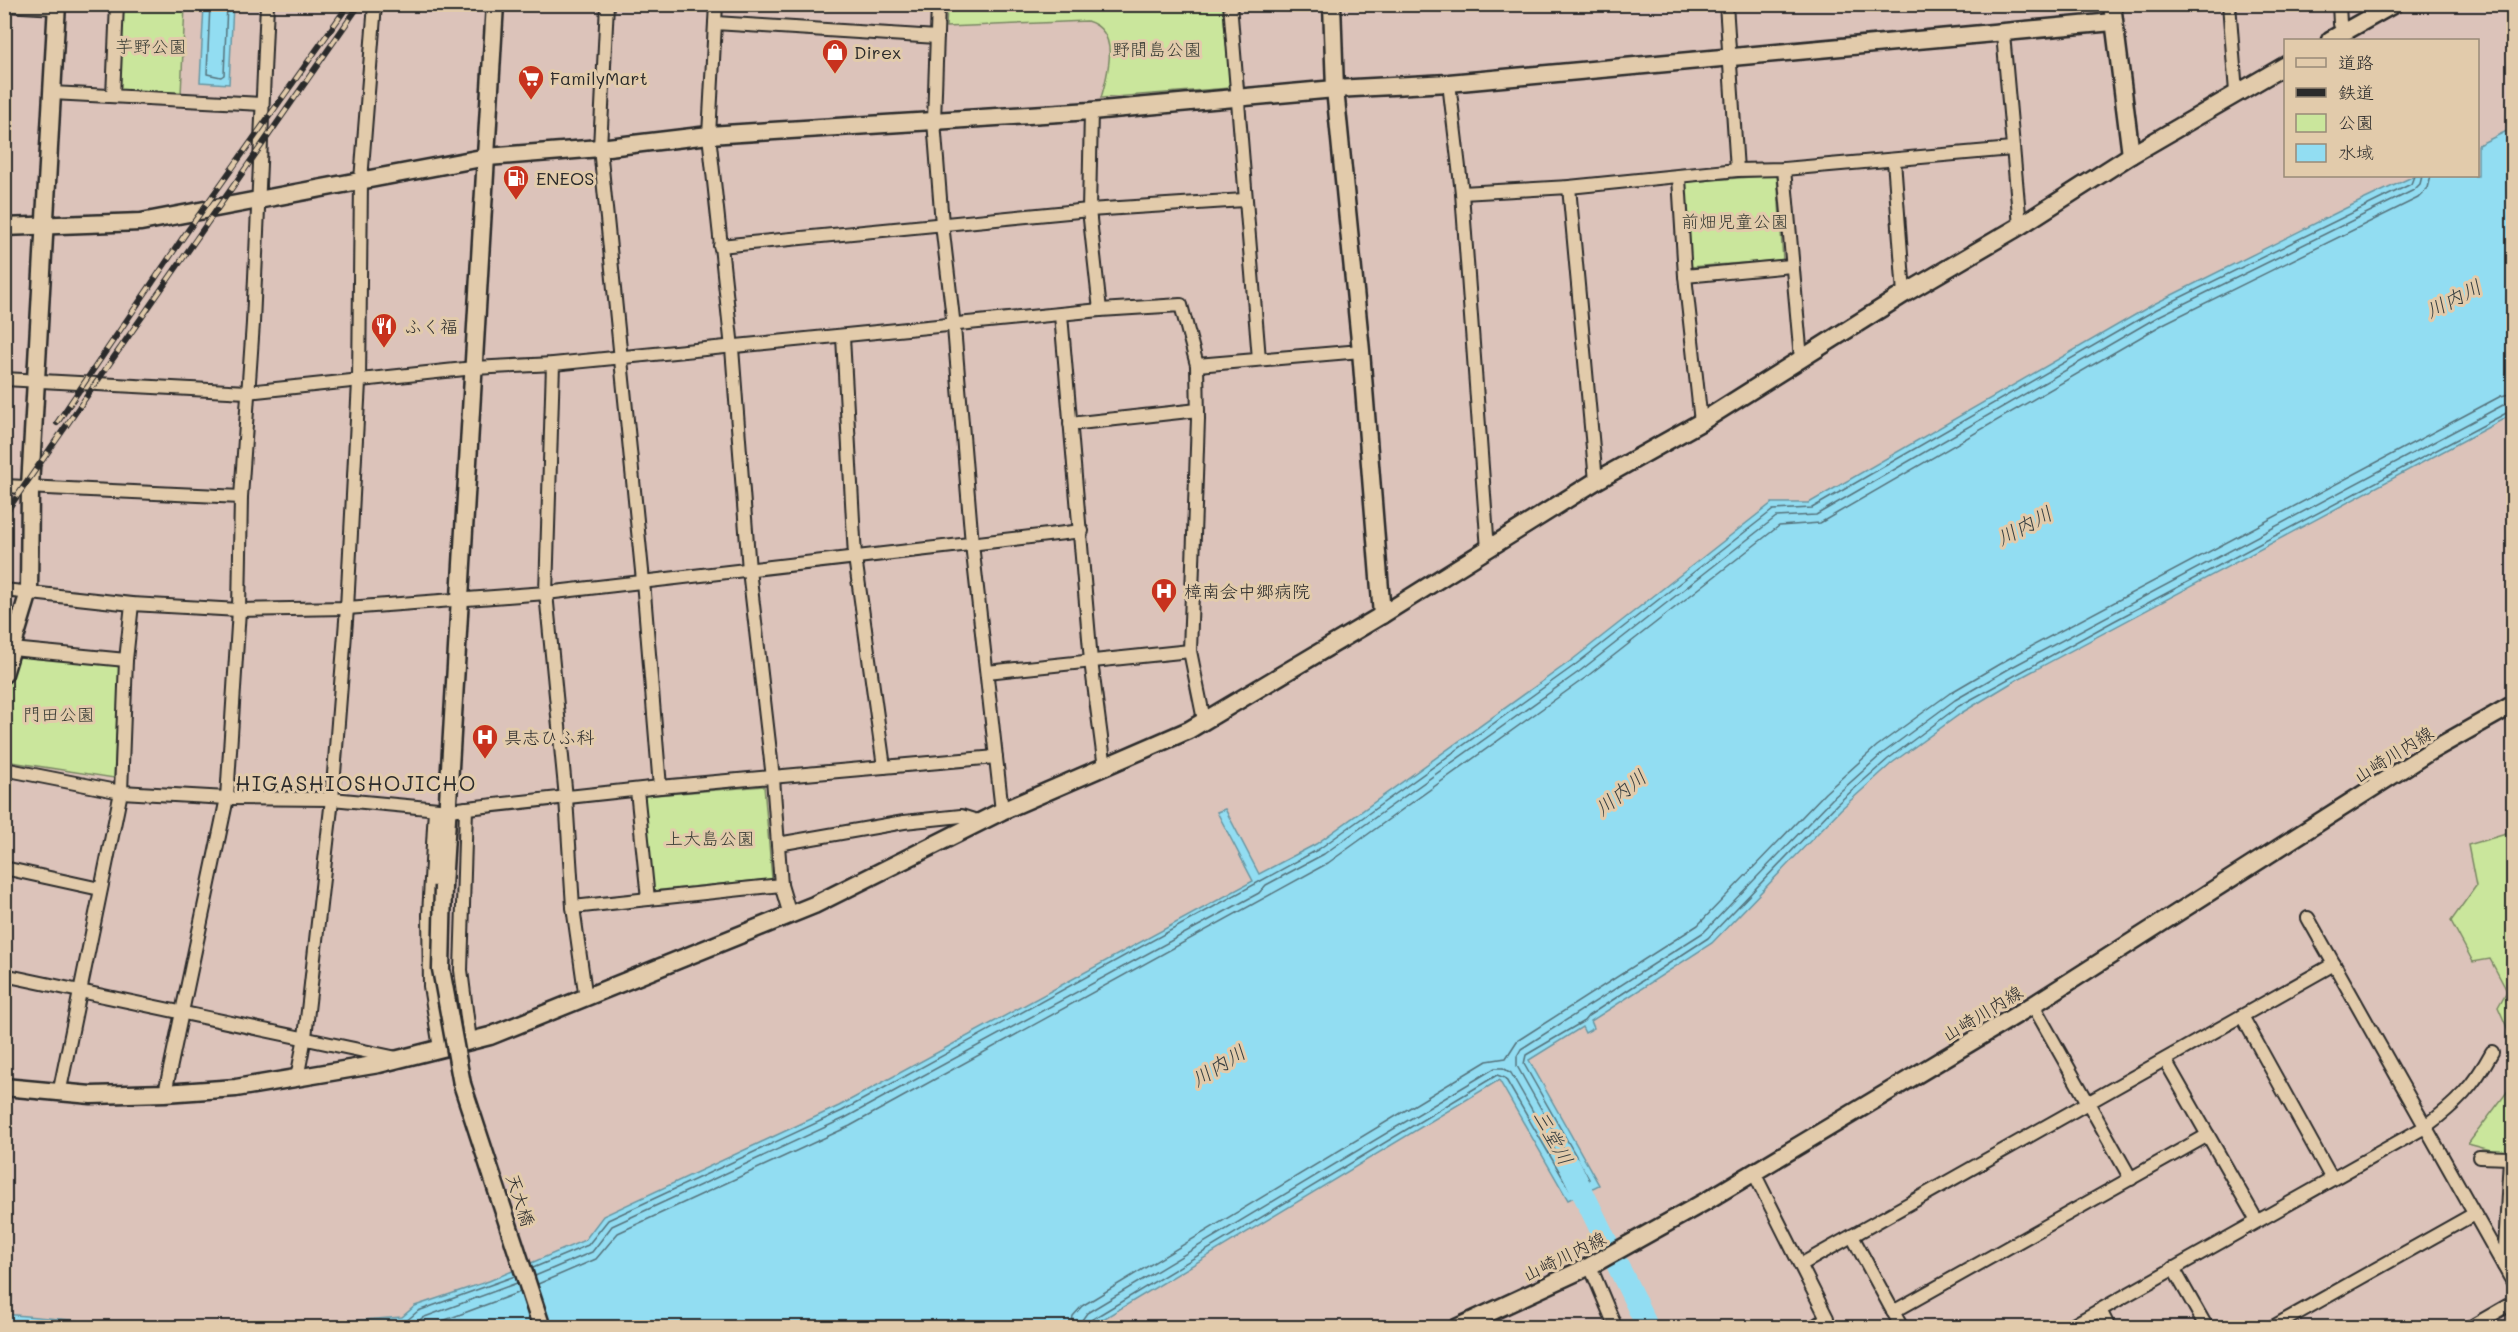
<svg xmlns="http://www.w3.org/2000/svg" width="2518" height="1332" font-family="Mali,'Klee One',sans-serif">
	<style>
		.green { fill: #cae69c; stroke: #7a8864; stroke-width: 1.5 }
		.water { fill: #92ddf2; stroke: #6996a2; stroke-width: 1.5 }
		.lines { fill: none; stroke-linecap: round; stroke-linejoin: round }
		.shore { stroke: #54727b; stroke-width: 1.5 }
		.river { stroke: #92ddf2; stroke-width: 22 }
		.street-casing { stroke: #2b2b2b; stroke-width: 16 }
		.secondary-casing { stroke: #2b2b2b; stroke-width: 21 }
		.street { stroke: #e2cbab; stroke-width: 12 }
		.secondary { stroke: #e2cbab; stroke-width: 16 }
		.rail-casing { stroke: #2b2b2b; stroke-width: 6 }
		.rail { stroke: #e2cbab; stroke-width: 4; stroke-dasharray: 11; stroke-linecap: butt }
		.secondary-bridge-casing { stroke: #2b2b2b; stroke-width: 21; stroke-linecap: butt }
		.secondary-bridge { stroke: #e2cbab; stroke-width: 16 }
		.labels { text-anchor: middle; dominant-baseline: central; stroke-width: 6; stroke-linejoin: round; paint-order: stroke }
		.park-label { font-size: 18px; fill: #3b3e36; stroke: #e2cbab }
		.poi-label { font-size: 18px; fill: #2b2b2b; stroke: #e2cbab; text-anchor: start }
		.street-label { font-size: 18px; fill: #2b2b2b; stroke: #e2cbab }
		.water-label { font-size: 20px; font-style: italic; fill: #353d3f; stroke: #e2cbab }
		.quarter-label { font-size: 21px; letter-spacing: 1.5px; fill: #2b2b2b; stroke: #e2cbab }
	</style>
	<rect width="100%" height="100%" fill="#dcc3ba"/>
	<filter id="ink" filterUnits="userSpaceOnUse"><feTurbulence type="fractalNoise" baseFrequency=".0167" numOctaves="2"/><feDisplacementMap in="SourceGraphic" scale="12" xChannelSelector="R" yChannelSelector="G"/><feConvolveMatrix kernelMatrix="1 2 1 2 8 2 1 2 1" color-interpolation-filters="sRGB"/></filter>
	<g filter="url(#ink)">
		<g class="green">
			<polygon points="121,5 185,5 181,95 122,92 117,87"/>
			<path d="M947,5H1224L1230,88L1101,98C1108,73 1121,31 1087,21L946,27Z"/>
			<polygon points="1777,175 1783,260 1690,267 1686,182"/>
			<polygon points="17,655 120,664 114,778 5,761 4,698"/>
			<polygon points="764,786 772,879 652,891 643,796"/>
			<polygon points="2513,832 2514,945 2509,949 2514,955 2513,1041 2498,1007 2507,991 2490,959 2473,962 2451,921 2476,886 2468,845"/>
			<polygon points="2513,1084 2513,1156 2468,1144"/>
		</g>
		<g class="water">
			<polygon points="204,5 233,5 229,84 200,82"/>
			<polygon points="2513,128 2513,414 2018,679 1963,712 1892,763 1841,809 1712,943 1591,1021 1594,1028 1585,1033 1582,1027 1529,1060 1599,1185 1568,1200 1499,1080 1090,1327 220,1328 274,1327 402,1317 415,1306 489,1281 585,1240 603,1216 839,1106 1253,881 1217,812 1225,809 1259,874 1316,844 1572,660 1772,503 1809,503 2154,304 2346,208 2414,176 2478,176 2478,145"/>
			<polygon points="4,1314 148,1327 5,1327"/>
		</g>
		<g class="lines">
			<g class="shore">
				<polyline points="210,4 207,74 221,77 224,75 227,4"/>
				<polyline points="533,1268 588,1245 608,1220 842,1111 1319,849 1575,665 1773,510 1812,508 2157,309 2411,184 2414,176"/>
				<polyline points="535,1276 592,1252 612,1226 845,1118 1259,893 1266,885 1324,854 1580,671 1776,517 1816,515 2161,315 2414,190 2420,184 2422,176"/>
				<polyline points="538,1284 596,1259 618,1233 850,1126 1328,863 1585,678 1779,526 1820,523 2165,323 2418,198 2428,188 2431,176"/>
				<polyline points="4,1320 79,1328"/>
				<polyline points="345,1328 404,1323 418,1311 515,1276"/>
				<polyline points="411,1328 422,1318 517,1283"/>
				<polyline points="424,1328 520,1292"/>
				<polyline points="1071,1328 1073,1316 1082,1306 1487,1061 1506,1058 1517,1041 1698,925 1825,793 1877,746 1950,693 2008,659 2501,396 2514,393"/>
				<polyline points="1080,1328 1082,1320 1087,1313 1495,1068 1503,1068 1511,1073 1572,1180 1578,1180 1579,1176 1517,1066 1517,1056 1521,1049 1704,932 1832,799 1883,753 1955,700 2012,667 2505,404 2514,402"/>
				<polyline points="1088,1328 1091,1320 1497,1075 1505,1078 1570,1190 1588,1183 1589,1179 1524,1064 1526,1055 1584,1021 1588,1016 1708,938 1837,804 1888,759 1959,706 2114,621 2514,409"/>
			</g>
			<polyline class="river" points="1570,1166 1648,1328"/>
			<g class="street-casing">
				<g id="street">
					<polyline points="607,4 600,148 643,581 660,787"/>
					<polyline points="716,4 709,135 732,348 749,570 773,778 781,885 790,915"/>
					<polyline points="938,4 934,121 942,224 954,327 972,544 1002,811"/>
					<polyline points="1230,4 1259,359"/>
					<polyline points="1726,4 1737,170"/>
					<polyline points="2229,4 2236,92"/>
					<polyline points="2339,4 2340,24 2348,31"/>
					<polyline points="4,5 57,8"/>
					<polyline points="715,23 937,37"/>
					<polyline points="2003,34 2020,226"/>
					<polyline points="1449,83 1462,193 1488,550"/>
					<polyline points="52,93 262,104"/>
					<polyline points="113,96 117,4"/>
					<polyline points="1091,111 1089,210 1100,310"/>
					<polyline points="1894,160 1904,294"/>
					<polyline points="1784,169 1801,359"/>
					<polyline points="1679,178 1685,276 1701,422"/>
					<polyline points="1569,187 1596,481"/>
					<polyline points="1462,193 1569,187 1737,170 1784,169 2012,149"/>
					<polyline points="720,246 1089,210 1244,200"/>
					<polyline points="1685,276 1791,266"/>
					<polyline points="1061,315 1091,661 1105,768"/>
					<polyline points="843,337 855,557 884,767"/>
					<polyline points="553,364 546,593 566,798 573,907 586,999"/>
					<polyline points="1197,365 1361,351"/>
					<polyline points="4,379 247,392 474,368 553,364 1100,310 1181,305 1197,365 1198,419 1190,651 1204,720"/>
					<polyline points="1070,424 1198,410"/>
					<polyline points="4,486 241,497"/>
					<polyline points="4,590 132,604 239,610 347,608 546,593 1082,531"/>
					<polyline points="12,649 126,660"/>
					<polyline points="987,672 1190,651"/>
					<polyline points="4,769 121,792 227,798 332,799 449,810 660,787 996,757"/>
					<polyline points="637,790 648,899"/>
					<polyline points="466,808 461,970 470,1041"/>
					<polyline points="435,809 429,915 430,986 440,1048"/>
					<polyline points="778,844 904,822 961,816 980,822"/>
					<polyline points="4,868 100,889"/>
					<polyline points="573,907 781,885"/>
					<polyline points="2308,918 2514,1284"/>
					<polyline points="4,975 397,1058"/>
					<polyline points="2033,1005 2131,1179"/>
					<polyline points="2242,1016 2332,1179"/>
					<polyline points="2165,1060 2257,1221"/>
					<polyline points="297,1078 305,1037 332,799 347,608 359,382 361,180 375,4"/>
					<polyline points="165,1093 227,798 239,610 241,497 253,323 267,4"/>
					<polyline points="59,1094 121,792 126,660 132,604"/>
					<polyline points="2479,1157 2510,1158 2514,1154"/>
					<polyline points="1754,1173 1827,1318 1812,1328"/>
					<polyline points="1852,1236 1902,1328"/>
					<polyline points="1802,1264 2334,964"/>
					<polyline points="1590,1266 1616,1328"/>
					<polyline points="2504,1266 2510,1158"/>
					<polyline points="2173,1268 2207,1328"/>
					<polyline points="2100,1310 2109,1328"/>
					<polyline points="1893,1312 2208,1135"/>
					<path d="M2068,1328L2425,1127C2457,1103 2473,1087 2492,1052"/>
					<polyline points="2271,1328 2474,1214"/>
					<polyline points="2469,1328 2514,1302"/>
				</g>
			</g>
			<g class="secondary-casing">
				<g id="secondary">
					<polyline points="1332,4 1335,89 1361,351 1382,615"/>
					<polyline points="2112,4 2131,155"/>
					<polyline points="2330,40 2394,4"/>
					<polyline points="4,227 141,222 487,157 600,148 709,135 1091,111 1335,89 1449,83 2113,22"/>
					<polyline points="4,674 29,592 30,487 57,4"/>
					<polyline points="443,886 495,4"/>
					<polyline points="462,1084 542,1328"/>
					<polyline points="4,1087 91,1095 165,1093 236,1088 379,1064 490,1036 814,905 1002,811 1189,730 1382,615 1596,481 1701,422 1904,294 2020,226 2131,155 2286,65"/>
					<polyline points="1456,1328 1590,1266 1708,1200 2033,1005 2429,752 2514,704"/>
				</g>
			</g>
			<use href="#street" class="street"/>
			<use href="#secondary" class="secondary"/>
			<g class="rail-casing">
				<g id="rail">
					<polyline points="57,423 184,236 349,4"/>
					<polyline points="4,515 360,4"/>
				</g>
			</g>
			<use href="#rail" class="rail"/>
			<g class="secondary-bridge-casing">
				<polyline id="secondary-bridge" points="443,886 441,969 462,1084"/>
			</g>
			<use href="#secondary-bridge" class="secondary-bridge"/>
		</g>
	</g>
	<defs>
		<g id="shop-pin" transform="scale(1.35)"><path d="M0 17L-7.5 6A9.5 9.5 0 1 1 7.5 6Z" fill="#c8321e" stroke="#e2cbab"/><path d="M-5-2.5h2.3a2.7 3.5 0 0 1 5.4 0H5L5.5 6h-11ZM-1.5-2.5h3a1.5 2.3 0 0 0-3 0Z" fill="#fff"/></g>
		<g id="supermarket-pin" transform="scale(1.35)"><path d="M0 17L-7.5 6A9.5 9.5 0 1 1 7.5 6Z" fill="#c8321e" stroke="#e2cbab"/><path d="M-6-5.5h2.5l.6 2H6L4.5 2H-2.5L-4.4-4H-6ZM-1.5 3.2a1.3 1.3 0 1 0 .1 0ZM3 3.2a1.3 1.3 0 1 0 .1 0Z" fill="#fff"/></g>
		<g id="fuel-pin" transform="scale(1.35)"><path d="M0 17L-7.5 6A9.5 9.5 0 1 1 7.5 6Z" fill="#c8321e" stroke="#e2cbab"/><path d="M-5.5-6h7V0h2V4h1.3V-2.5L3-4.5l.8-.8L6-3V5H2.5V1h-1V6h-7ZM-4.2-4.7v3.2H.2V-4.7Z" fill="#fff"/></g>
		<g id="restaurant-pin" transform="scale(1.35)"><path d="M0 17L-7.5 6A9.5 9.5 0 1 1 7.5 6Z" fill="#c8321e" stroke="#e2cbab"/><path d="M-5-6h1v4h1v-4h1v4h1v-4h1v5L-1.5 .5V6h-2V.5L-5-1ZM5-6V6H3V1.5H1.5Q1.5-4 5-6Z" fill="#fff"/></g>
		<g id="hospital-pin" transform="scale(1.35)"><path d="M0 17L-7.5 6A9.5 9.5 0 1 1 7.5 6Z" fill="#c8321e" stroke="#e2cbab"/><path d="M-5-5h3v3.5h4V-5h3V5h-3V1.5h-4V5h-3Z" fill="#fff"/></g>
	</defs>
	<g fill-rule="evenodd">
		<use href="#shop-pin" x="835" y="52"/>
		<use href="#supermarket-pin" x="531" y="78"/>
		<use href="#fuel-pin" x="516" y="178"/>
		<use href="#restaurant-pin" x="384" y="326"/>
		<use href="#hospital-pin" x="1164" y="591"/>
		<use href="#hospital-pin" x="485" y="737"/>
	</g>
	<g class="labels">
		<g class="park-label">
			<text x="151" y="46">芋野公園</text>
			<text x="1157" y="49">野間島公園</text>
			<text x="1735" y="221">前畑児童公園</text>
			<text x="59" y="714">門田公園</text>
			<text x="710" y="838">上大島公園</text>
		</g>
		<g class="poi-label">
			<text x="854" y="52">Direx</text>
			<text x="550" y="78">FamilyMart</text>
			<text x="536" y="178">ENEOS</text>
			<text x="404" y="326">ふく福</text>
			<text x="1184" y="591">樟南会中郷病院</text>
			<text x="504" y="737">具志ひふ科</text>
		</g>
		<g class="street-label">
			<text transform="translate(2393 754) rotate(-32)">山崎川内線</text>
			<text transform="translate(1982 1013) rotate(-31)">山崎川内線</text>
			<text transform="translate(521 1200) rotate(72)">天大橋</text>
			<text transform="translate(1564 1256) rotate(-26)">山崎川内線</text>
		</g>
		<g class="water-label">
			<text transform="translate(2453 298) rotate(-27)">川内川</text>
			<text transform="translate(2024 525) rotate(-28)">川内川</text>
			<text transform="translate(1620 792) rotate(-39)">川内川</text>
			<text transform="translate(1218 1065) rotate(-32)">川内川</text>
			<text transform="translate(1554 1137) rotate(61)">三堂川</text>
		</g>
		<g class="quarter-label">
			<text x="356" y="782">HIGASHIOSHOJICHO</text>
		</g>
	</g>
	<rect width="2518" height="1332" fill="none" stroke="#e2cbab" stroke-width="24"/>
	<rect x="12" y="12" width="2494" height="1308" fill="none" stroke="#2b2b2b" stroke-width="2" filter="url(#ink)"/>
	<rect x="2284" y="39" width="195" height="138" fill="#e2cbab" stroke="#998b78" stroke-width="1.5"/>
	<rect x="2296" y="58" width="30" height="9" fill="#e2cbab" stroke="#998b78" stroke-width="1.5"/>
	<text x="2338" y="69" font-size="18" fill="#2b2b2b">道路</text>
	<rect x="2296" y="88" width="30" height="9" fill="#2b2b2b" stroke="#998b78" stroke-width="1.5"/>
	<text x="2338" y="99" font-size="18" fill="#2b2b2b">鉄道</text>
	<rect x="2296" y="114" width="30" height="18" fill="#cae69c" stroke="#998b78" stroke-width="1.5"/>
	<text x="2338" y="129" font-size="18" fill="#2b2b2b">公園</text>
	<rect x="2296" y="144" width="30" height="18" fill="#92ddf2" stroke="#998b78" stroke-width="1.5"/>
	<text x="2338" y="159" font-size="18" fill="#2b2b2b">水域</text>
</svg>
